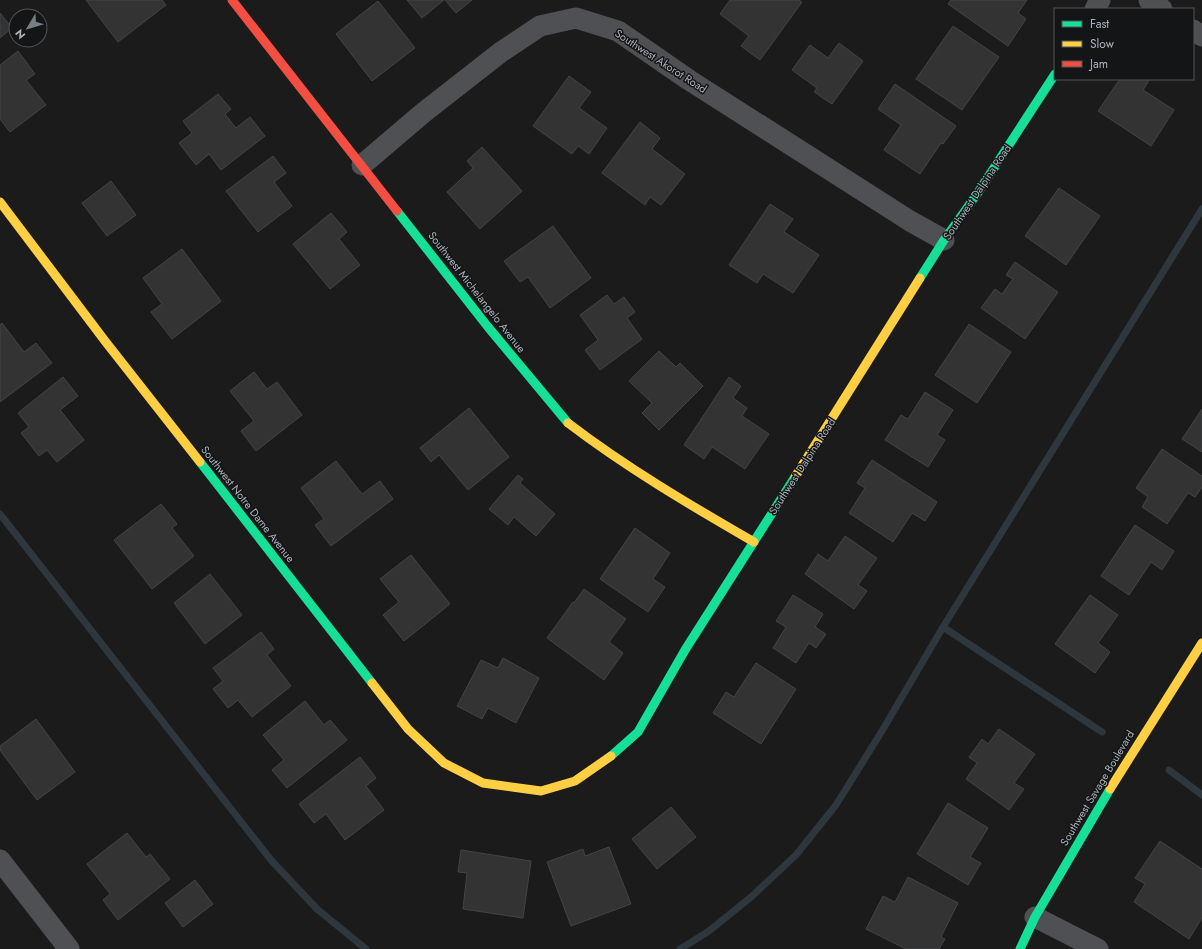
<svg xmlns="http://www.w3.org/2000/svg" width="1202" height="949" font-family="Jost,sans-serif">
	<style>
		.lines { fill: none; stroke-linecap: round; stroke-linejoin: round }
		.stream { stroke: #2d373d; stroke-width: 7 }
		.building { fill: #333; stroke: #434447 }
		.street { stroke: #4e5054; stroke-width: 21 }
		.fast { stroke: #16e098; stroke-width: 9 }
		.slow { stroke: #ffcf43; stroke-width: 9 }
		.jam { stroke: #f24e42; stroke-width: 9 }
		.labels { text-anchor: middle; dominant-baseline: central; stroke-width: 3; stroke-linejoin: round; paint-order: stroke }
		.street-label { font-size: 11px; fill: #acb2bc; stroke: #141517 }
	</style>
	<rect width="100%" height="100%" fill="#1b1b1b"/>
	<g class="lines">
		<g class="stream">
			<polyline points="0,514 271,860 317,909 366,949"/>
			<polyline points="943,627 1102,732"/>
			<polyline points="1169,770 1202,795"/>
			<polyline points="680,949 709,931 751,897 796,855 836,805 882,731 943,627 1202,209"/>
		</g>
	</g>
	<g class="building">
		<polygon points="86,0 162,0 166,5 118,42"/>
		<polygon points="407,0 444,0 422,18"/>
		<polygon points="445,0 472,0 456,13"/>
		<polygon points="730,0 799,0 802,2 760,60 741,46 749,36 720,14"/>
		<polygon points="951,0 1027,0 1018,13 1026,19 1008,46 948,4"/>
		<polygon points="378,1 415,48 372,81 336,34"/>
		<polygon points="0,13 12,28 0,38"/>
		<polygon points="953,26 999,57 962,110 916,79"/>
		<polygon points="839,43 863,61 832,104 814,92 817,88 792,70 810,45 828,58"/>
		<polygon points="18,51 35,74 26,80 46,105 10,132 0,119 0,65"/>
		<polygon points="569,76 591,92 579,108 607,128 589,154 578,146 572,154 533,126"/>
		<polygon points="1120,79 1150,79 1143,90 1174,110 1151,146 1098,111"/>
		<polygon points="895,84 956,126 943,144 941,143 920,174 884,150 901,125 878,109"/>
		<polygon points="218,94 231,109 225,114 236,128 250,117 265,136 221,170 209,154 196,165 179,143 192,133 183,121"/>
		<polygon points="640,122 660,138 652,149 685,174 661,205 650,197 645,205 602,173"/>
		<polygon points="482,147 522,191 480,229 447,192 473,168 467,161"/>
		<polygon points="273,156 286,173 274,182 292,206 258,232 226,191"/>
		<polygon points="111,181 136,215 107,236 82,203"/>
		<polygon points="1059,188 1100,216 1066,265 1025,236"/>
		<polygon points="770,204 793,219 784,232 819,255 793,293 763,274 757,283 729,265"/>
		<polygon points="331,213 347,232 339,239 360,265 330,289 293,244"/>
		<polygon points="553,226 591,278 550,308 528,277 520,282 504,261"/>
		<polygon points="182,249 221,301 172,339 151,312 162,304 143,278"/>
		<polygon points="1015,262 1058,292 1025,339 981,308 995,289 1002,294 1013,279 1006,275"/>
		<polygon points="607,295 614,304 624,297 635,312 627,318 642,339 600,370 585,350 598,340 580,315"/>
		<polygon points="2,323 24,352 36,343 52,363 0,402 0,325"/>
		<polygon points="969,324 1011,352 977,403 935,375"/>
		<polygon points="659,351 676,367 680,363 703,386 659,430 642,413 652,403 629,381"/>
		<polygon points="254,372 267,389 277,382 302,415 256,451 241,431 254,421 230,391"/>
		<polygon points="63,377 78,396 60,410 84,440 57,462 47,450 39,456 21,433 29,427 18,413"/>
		<polygon points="729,377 741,386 733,398 747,408 742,416 769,434 745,469 712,447 704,459 684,445"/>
		<polygon points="925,392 953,410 937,435 945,440 928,467 885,440 901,415 908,419"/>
		<polygon points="469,408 509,457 468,490 439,455 431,462 420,448"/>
		<polygon points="1202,409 1202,452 1182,439"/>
		<polygon points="1162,449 1202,476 1202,487 1195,497 1188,493 1167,524 1142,507 1148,497 1136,488"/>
		<polygon points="872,460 937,502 925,521 912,513 893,542 849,513 865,488 857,483"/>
		<polygon points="336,461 362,494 380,481 393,499 331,546 315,525 324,519 301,488"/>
		<polygon points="518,475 523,479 520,483 555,514 536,536 514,517 508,525 489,509"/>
		<polygon points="161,504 177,524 172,528 194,556 152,589 114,540"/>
		<polygon points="1135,525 1174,551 1162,570 1151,562 1129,595 1101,576"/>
		<polygon points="635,528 670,553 653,579 665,587 648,612 600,579"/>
		<polygon points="845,536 877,558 858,585 867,591 854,609 805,574 818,554 828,561"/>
		<polygon points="411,555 450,604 404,641 383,615 399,602 380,579"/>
		<polygon points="210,574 242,615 205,644 174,603"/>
		<polygon points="584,589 626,619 609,642 623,653 604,680 547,638 573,602 574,603"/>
		<polygon points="793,595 823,614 815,627 826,634 816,648 809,643 796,663 773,648 786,627 776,621"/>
		<polygon points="1090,595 1118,615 1098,643 1110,652 1095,673 1055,644"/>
		<polygon points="261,632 274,649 267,655 291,686 252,717 238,700 228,708 213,689 223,681 213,668"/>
		<polygon points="503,658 539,678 516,723 488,708 482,719 457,706 481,660 498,668"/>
		<polygon points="756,663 796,689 761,744 713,713 726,692 734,697"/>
		<polygon points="305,701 324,725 330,720 347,740 287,788 272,770 284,760 263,735"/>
		<polygon points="36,719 75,772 37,800 0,750 0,746"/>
		<polygon points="999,729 1035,754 1014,783 1024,789 1009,810 966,779 977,763 969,757 982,739 988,744"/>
		<polygon points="360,757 376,778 366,786 384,810 345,840 326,814 314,823 299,804"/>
		<polygon points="948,803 988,828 970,857 981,863 968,885 917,854"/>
		<polygon points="671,807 696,837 657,869 632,839"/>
		<polygon points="127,833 146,857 150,854 170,879 118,920 103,900 110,894 87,864"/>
		<polygon points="1160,841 1202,869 1202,918 1189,939 1134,902 1145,884 1135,878"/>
		<polygon points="609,847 631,904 571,926 547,862 583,849 585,856"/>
		<polygon points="461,850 531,861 523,918 463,909 467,873 458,872"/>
		<polygon points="908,877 958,903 941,937 945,939 939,949 906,949 866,929 883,896 895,902"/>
		<polygon points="195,880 213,904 183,927 165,903"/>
	</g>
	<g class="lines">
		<g class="street">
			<polyline points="1149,0 1162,9"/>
			<polyline points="1095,9 1100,0"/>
			<polyline points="1193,30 1202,36"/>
			<polyline points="362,165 423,113 501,52 540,26 576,18 618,31 689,80 910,221 944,240"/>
			<polyline points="0,860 69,949"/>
			<polyline points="1035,917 1098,949"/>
		</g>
		<g class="fast">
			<polyline points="397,211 488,327 568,423"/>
			<polyline points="920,278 944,240 977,194 1055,74"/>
			<polyline points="200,462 372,683"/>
			<polyline points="611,756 638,732 685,650 795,477"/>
			<polyline points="1020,949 1035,917 1110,789"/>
		</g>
		<g class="slow">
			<polyline points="0,202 105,341 200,462"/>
			<path d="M568,423C627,468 690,505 754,542"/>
			<polyline points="795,477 920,278"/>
			<polyline points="372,683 408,729 444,763 483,783 541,791 575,781 611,756"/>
			<polyline points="1110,789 1202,643"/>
		</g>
		<polyline class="jam" points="232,0 397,211"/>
	</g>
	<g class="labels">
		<g class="street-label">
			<text transform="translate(661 61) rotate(33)">Southwest Akorot Road</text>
			<text transform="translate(977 192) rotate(-56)">Southwest Dalpina Road</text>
			<text transform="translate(477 292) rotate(52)">Southwest Michelangelo Avenue</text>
			<text transform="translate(802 466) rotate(-57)">Southwest Dalpina Road</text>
			<text transform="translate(248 504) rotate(52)">Southwest Notre Dame Avenue</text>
			<text transform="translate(1097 788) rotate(-59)">Southwest Savage Boulevard</text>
		</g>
	</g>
	<rect x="1054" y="8" width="140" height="72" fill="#141517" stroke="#515459"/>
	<rect x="1062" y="21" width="20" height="6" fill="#16e098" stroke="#515459"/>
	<text x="1090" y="28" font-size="12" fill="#acb2bc">Fast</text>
	<rect x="1062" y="41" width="20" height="6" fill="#ffcf43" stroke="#515459"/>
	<text x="1090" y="48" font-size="12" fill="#acb2bc">Slow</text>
	<rect x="1062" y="61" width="20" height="6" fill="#f24e42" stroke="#515459"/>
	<text x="1090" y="68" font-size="12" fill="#acb2bc">Jam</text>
	<g transform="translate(28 28) rotate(232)"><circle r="19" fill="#141517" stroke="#515459"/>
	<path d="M0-3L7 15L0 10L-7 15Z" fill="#797d84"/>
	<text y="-6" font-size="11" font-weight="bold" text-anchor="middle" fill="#acb2bc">N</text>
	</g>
</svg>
